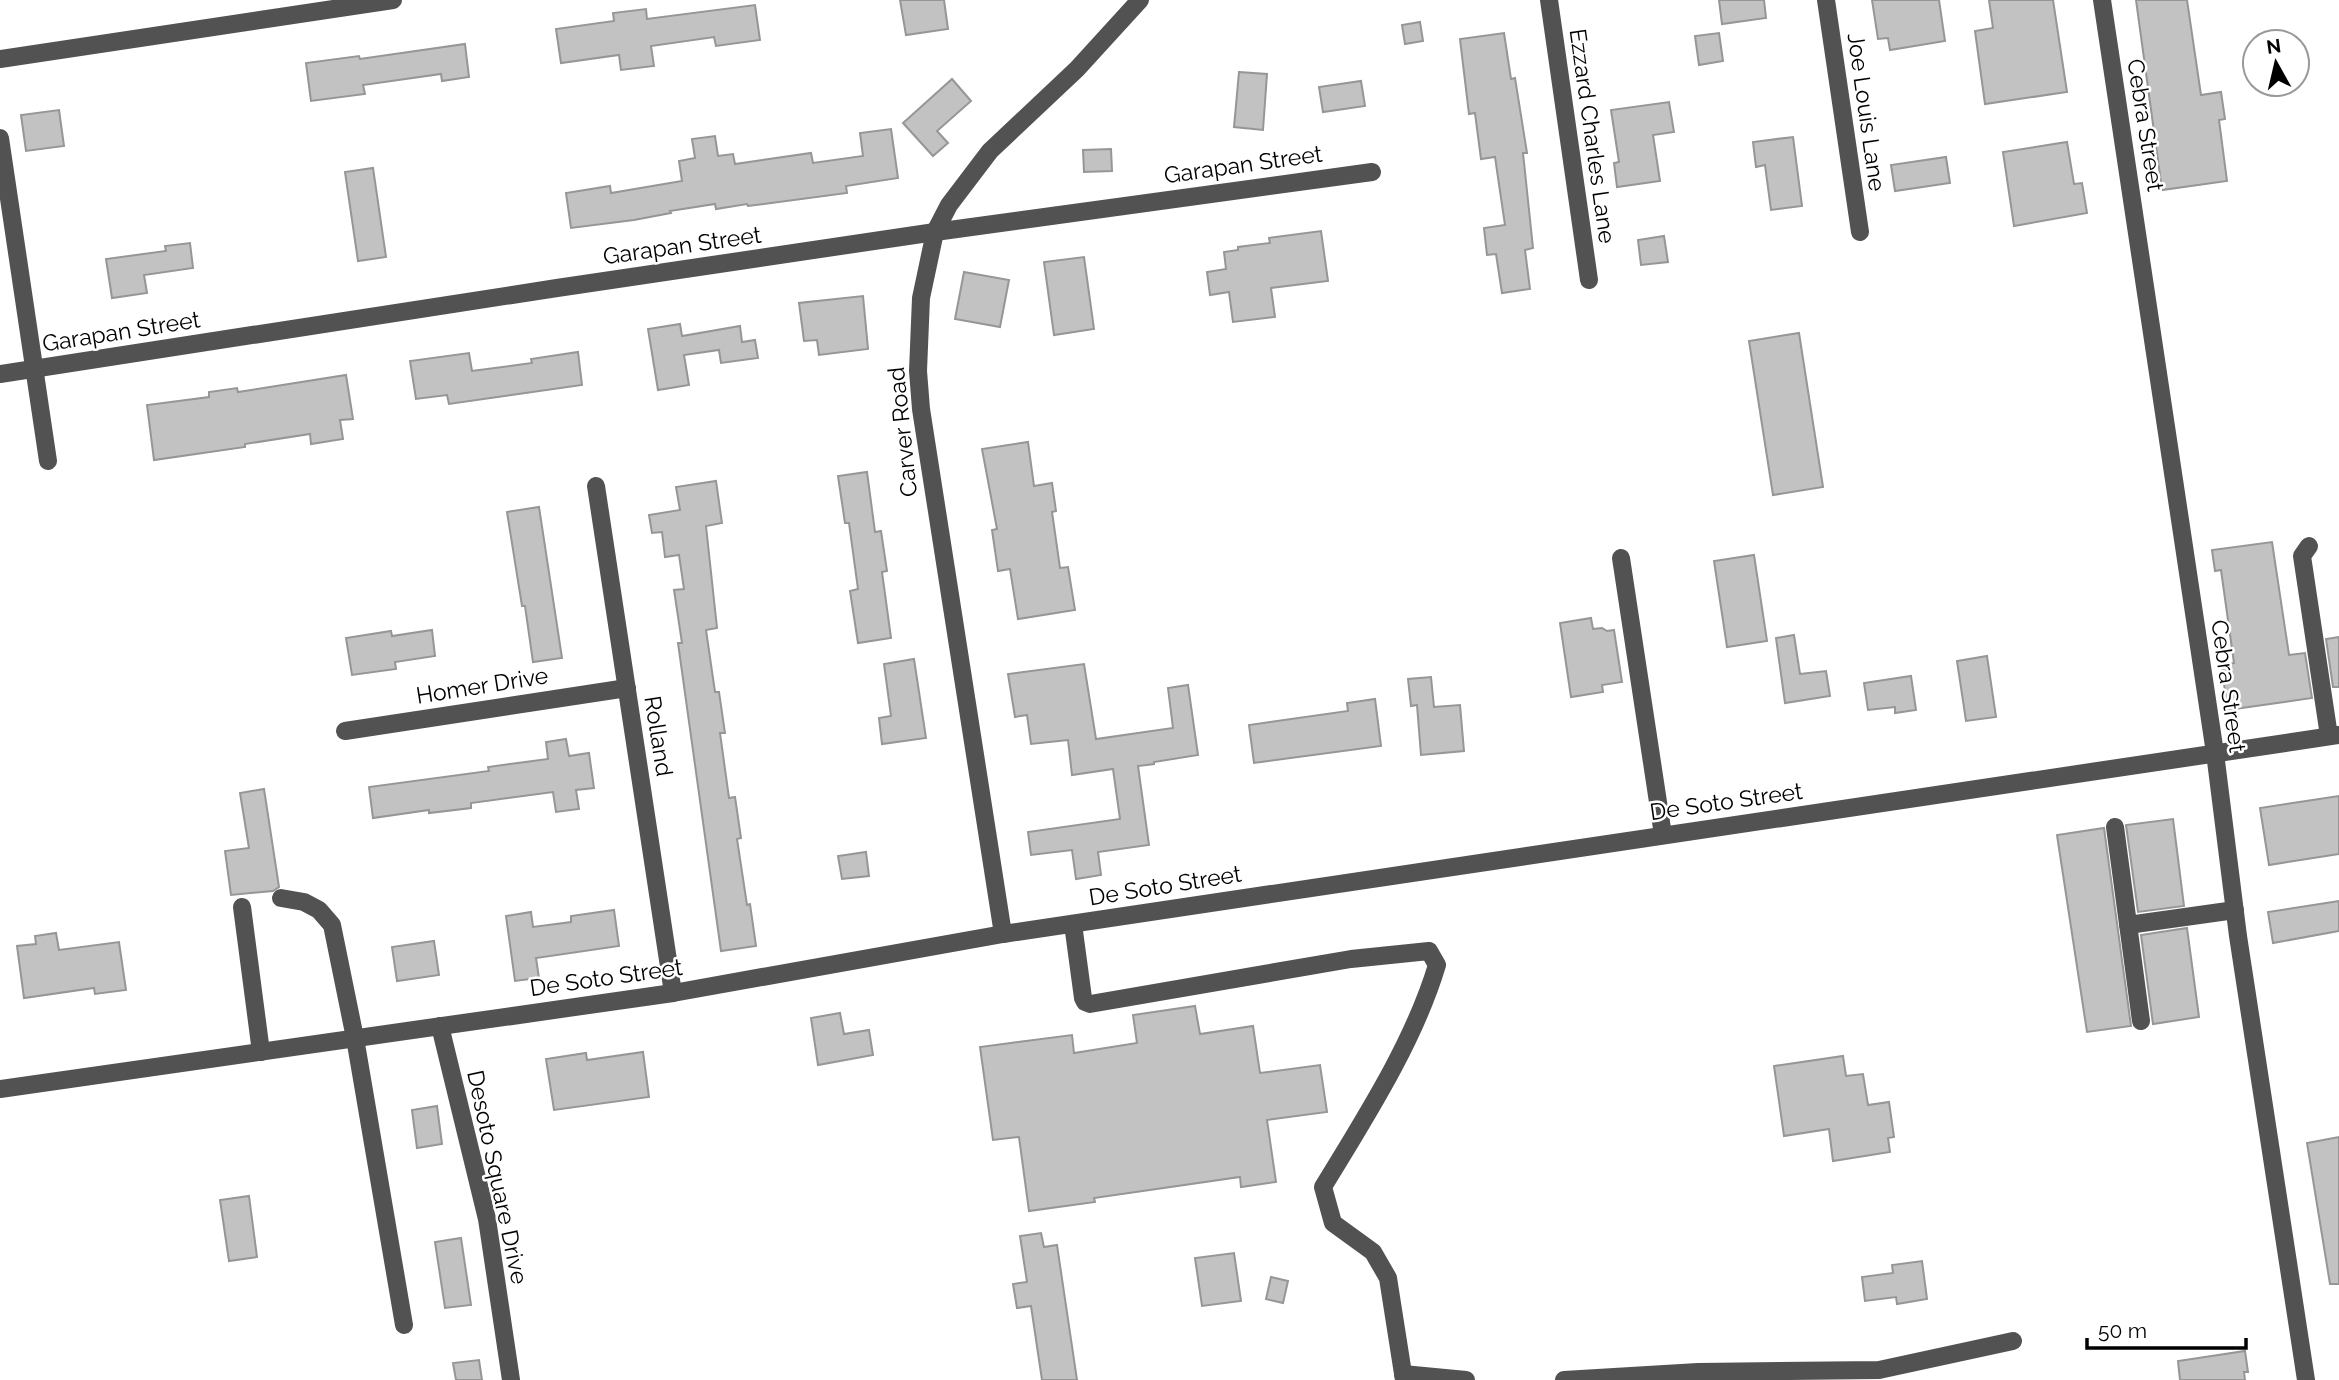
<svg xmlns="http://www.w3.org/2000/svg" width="2339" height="1380" font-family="Raleway,sans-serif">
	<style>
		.building { fill: #c2c2c2; stroke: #969696; stroke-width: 2 }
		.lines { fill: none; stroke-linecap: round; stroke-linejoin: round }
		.minor { stroke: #525252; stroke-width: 18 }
		.labels { text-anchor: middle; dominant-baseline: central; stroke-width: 5; stroke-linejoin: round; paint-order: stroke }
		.street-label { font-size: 23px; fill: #000; stroke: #fff }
	</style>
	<rect width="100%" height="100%" fill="#fff"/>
	<g class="building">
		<polygon points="900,0 944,0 948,29 906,35"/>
		<polygon points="1719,0 1764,0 1766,18 1722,24"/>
		<polygon points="1872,0 1939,0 1945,41 1890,50 1888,38 1878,39"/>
		<polygon points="1989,0 2053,0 2067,92 1985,104 1975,31 1993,28"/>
		<polygon points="2136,0 2187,0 2201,95 2221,92 2225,119 2219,120 2227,181 2162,190"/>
		<polygon points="755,5 760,40 716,46 714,37 651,46 654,66 621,70 619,55 561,63 556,29 614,21 613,13 646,9 647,19"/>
		<polygon points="1420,22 1423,41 1405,44 1402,25"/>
		<polygon points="1504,33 1511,79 1515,78 1527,153 1523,153 1533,248 1525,250 1530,289 1502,293 1496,254 1487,255 1484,228 1505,225 1495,157 1481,159 1475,113 1469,114 1460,39"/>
		<polygon points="1719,33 1723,61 1699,65 1695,36"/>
		<polygon points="465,44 469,77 442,81 441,74 363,85 365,94 311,101 306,63 359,56 360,59"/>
		<polygon points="1239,72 1267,74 1263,130 1234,127"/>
		<polygon points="952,79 971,101 937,131 948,143 933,156 903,123"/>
		<polygon points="1361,81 1365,106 1323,112 1319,87"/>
		<polygon points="1669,102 1674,132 1653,135 1660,181 1617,187 1614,163 1619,162 1611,110"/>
		<polygon points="59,110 64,146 26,151 21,115"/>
		<polygon points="891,129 898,178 846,186 847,193 748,206 747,204 716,209 715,204 670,211 671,213 634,220 571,228 566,193 610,186 611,193 682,181 679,161 695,158 692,139 715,136 718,156 733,154 735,164 811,153 813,163 863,156 860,133"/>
		<polygon points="1793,137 1802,206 1771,210 1765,165 1756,167 1753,142"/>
		<polygon points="2067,142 2074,184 2082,183 2087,213 2014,226 2003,152"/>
		<polygon points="1111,149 1112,171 1084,172 1083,150"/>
		<polygon points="1946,157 1950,183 1895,191 1891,165"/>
		<polygon points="373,168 386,257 358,261 345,172"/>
		<polygon points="1321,231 1328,281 1271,288 1275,317 1233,322 1229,292 1210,295 1207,272 1226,269 1224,252 1238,250 1238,247 1270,243 1269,238"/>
		<polygon points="1664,236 1668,262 1641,265 1638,240"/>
		<polygon points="190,243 193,268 144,275 147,293 112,298 106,259 166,251 165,246"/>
		<polygon points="1084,257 1094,329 1054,335 1044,262"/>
		<polygon points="964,272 1009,280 1000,327 955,319"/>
		<polygon points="863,296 868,349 819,355 817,340 804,341 799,303"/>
		<polygon points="680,324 682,336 740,326 742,342 755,340 758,358 721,363 719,350 684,355 689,385 658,390 648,329"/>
		<polygon points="1799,333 1823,487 1773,495 1749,341"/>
		<polygon points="578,352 582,385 449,404 447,395 416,399 410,361 469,353 472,371 532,363 531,359"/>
		<polygon points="346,375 353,419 340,420 343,439 311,444 310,434 245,444 245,447 154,460 147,405 209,397 209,392 237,388 238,392"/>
		<polygon points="1028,442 1034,486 1052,483 1056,511 1052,512 1060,568 1068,567 1075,610 1018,619 1010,569 998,571 992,530 997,529 982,449"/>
		<polygon points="867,472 875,532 881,531 887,571 882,572 891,638 858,643 850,591 858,589 849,523 845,523 838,476"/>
		<polygon points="716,481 722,523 706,526 717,628 706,630 715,692 719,692 725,733 720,733 729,798 735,797 741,838 737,839 747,905 750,904 756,946 721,951 678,643 682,643 674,590 684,589 679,555 665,557 662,532 652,533 649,515 680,510 676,487"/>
		<polygon points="539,507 562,658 533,662 525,606 522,606 507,512"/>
		<polygon points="2272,542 2289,655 2305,653 2312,698 2227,710 2222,665 2234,663 2221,570 2215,571 2212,550"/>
		<polygon points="1754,555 1767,641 1727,647 1714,561"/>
		<polygon points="1591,618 1593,629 1602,628 1607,631 1614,630 1622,682 1602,685 1603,692 1571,697 1560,623"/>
		<polygon points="432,630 435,656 395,662 396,669 352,675 346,638 391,631 392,636"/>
		<polygon points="1794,635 1800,674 1826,671 1830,696 1785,703 1776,638"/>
		<polygon points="2339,637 2339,687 2333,687 2326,639"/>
		<polygon points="1987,656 1996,717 1966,721 1957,661"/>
		<polygon points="914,659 926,738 882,744 879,718 891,716 884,664"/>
		<polygon points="1084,664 1096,739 1173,728 1168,688 1188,685 1198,755 1154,762 1154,764 1138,766 1149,845 1098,852 1101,875 1076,879 1072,850 1031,855 1028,832 1120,819 1113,769 1072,775 1068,740 1031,744 1027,715 1015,717 1008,674"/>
		<polygon points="1911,676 1916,710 1895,713 1895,707 1868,710 1864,683"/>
		<polygon points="1431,677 1434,707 1460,705 1464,751 1421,755 1417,705 1411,706 1408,679"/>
		<polygon points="1375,699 1381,746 1254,763 1249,725 1348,711 1347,703"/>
		<polygon points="566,739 569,756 589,753 594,788 576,790 579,809 556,812 553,792 471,803 471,808 429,813 429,810 373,818 369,787 489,771 488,767 548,759 546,742"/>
		<polygon points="264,789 279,887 273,891 231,895 225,851 249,848 240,793"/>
		<polygon points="2339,796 2339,854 2269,865 2260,808"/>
		<polygon points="2173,819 2184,906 2138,912 2126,825"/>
		<polygon points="2104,828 2131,1026 2087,1032 2057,835"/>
		<polygon points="866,852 869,876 842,879 838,856"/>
		<polygon points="2339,901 2339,931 2273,943 2268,912"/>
		<polygon points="614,910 619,946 536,958 539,978 515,981 506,916 531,912 533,927 571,922 571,916"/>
		<polygon points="2187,928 2199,1017 2153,1024 2141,935"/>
		<polygon points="56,933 59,950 119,942 126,990 95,994 94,988 24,998 17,946 36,944 35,936"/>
		<polygon points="434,941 439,975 397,981 392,947"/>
		<polygon points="1195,1006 1200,1034 1253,1026 1260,1073 1320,1065 1327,1112 1267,1120 1276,1182 1241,1187 1240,1177 1094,1198 1095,1202 1029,1211 1019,1137 993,1140 980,1047 1072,1035 1074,1053 1137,1043 1133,1015"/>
		<polygon points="840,1013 844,1034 869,1030 873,1055 818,1065 811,1018"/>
		<polygon points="643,1052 649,1097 554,1110 546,1059 586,1053 587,1060"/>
		<polygon points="1843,1056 1846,1076 1863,1074 1868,1105 1889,1102 1894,1137 1888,1138 1890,1152 1833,1161 1829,1129 1784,1136 1774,1066"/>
		<polygon points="437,1106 442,1144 417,1148 412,1110"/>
		<polygon points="2339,1137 2339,1284 2330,1284 2307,1143"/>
		<polygon points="249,1196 257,1257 229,1261 220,1200"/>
		<polygon points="1041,1233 1044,1247 1057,1245 1077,1380 1042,1380 1031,1306 1017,1308 1013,1284 1027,1282 1020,1236"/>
		<polygon points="461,1238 471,1305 445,1308 435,1242"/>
		<polygon points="1234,1253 1241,1301 1202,1306 1195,1258"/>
		<polygon points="1922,1261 1927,1299 1897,1304 1896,1297 1865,1301 1862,1277 1893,1273 1892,1265"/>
		<polygon points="1271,1277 1288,1281 1283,1303 1266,1299"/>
		<polygon points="2245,1351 2248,1372 2244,1372 2245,1380 2180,1380 2178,1361"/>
		<polygon points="479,1360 482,1380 456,1380 453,1363"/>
	</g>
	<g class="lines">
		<g class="minor">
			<polyline points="1549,0 1589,280"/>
			<polyline points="1826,0 1860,232"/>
			<polyline points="2102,0 2215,753 2238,936 2306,1380"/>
			<polyline points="0,59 393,0"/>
			<polyline points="0,138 48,461"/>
			<polyline points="0,374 557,288 935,232 1372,172"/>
			<polyline points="596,486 673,993"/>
			<polyline points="2309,546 2302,556 2329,736"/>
			<polyline points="1621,558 1663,835"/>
			<polyline points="345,731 627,688"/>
			<polyline points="2115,827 2141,1021"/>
			<polyline points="281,898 304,902 319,910 332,925 355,1038 404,1325"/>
			<polyline points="242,907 261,1052"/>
			<path d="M1073,924L1083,998L1085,1002L1090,1004L1351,959L1429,951L1437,965C1414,1042 1365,1118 1323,1187L1333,1223L1373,1252L1388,1278L1404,1380"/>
			<polyline points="2128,925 2235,910"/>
			<polyline points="1003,934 921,409 918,371 921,298 935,232 949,205 990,151 1077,69 1140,0"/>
			<polyline points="440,1026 487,1219 511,1380"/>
			<polyline points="0,1089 673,993 1003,934 2339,735"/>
			<polyline points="1403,1374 1466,1380"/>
			<polyline points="1564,1380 1698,1372 1879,1370 2013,1341"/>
		</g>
	</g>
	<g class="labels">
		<g class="street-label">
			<text transform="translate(1867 112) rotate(82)">Joe Louis Lane</text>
			<text transform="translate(2146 125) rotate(81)">Cebra Street</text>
			<text transform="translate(1593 136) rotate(82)">Ezzard Charles Lane</text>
			<text transform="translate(1243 164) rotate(-8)">Garapan Street</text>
			<text transform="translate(682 245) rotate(-8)">Garapan Street</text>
			<text transform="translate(121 331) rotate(-9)">Garapan Street</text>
			<text transform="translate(902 432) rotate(-96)">Carver Road</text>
			<text transform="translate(482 685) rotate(-9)">Homer Drive</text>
			<text transform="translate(2229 686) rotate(82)">Cebra Street</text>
			<text transform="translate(659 736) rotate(81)">Rolland</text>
			<text transform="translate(1726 801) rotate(-8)">De Soto Street</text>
			<text transform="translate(1165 885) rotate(-9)">De Soto Street</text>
			<text transform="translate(606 977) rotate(-8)">De Soto Street</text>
			<text transform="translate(498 1177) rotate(78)">Desoto Square Drive</text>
		</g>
	</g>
	<g transform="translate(2276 63) rotate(352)"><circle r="33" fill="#ffffff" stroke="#999999" stroke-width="2"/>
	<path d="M0-5L12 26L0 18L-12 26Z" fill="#000000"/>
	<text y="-10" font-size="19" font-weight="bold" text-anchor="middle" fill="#000000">N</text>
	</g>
	<path d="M2087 1338v10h159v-10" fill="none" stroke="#000000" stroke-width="3.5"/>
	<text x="2098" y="1338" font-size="21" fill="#000000" stroke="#ffffff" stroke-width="5" paint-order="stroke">50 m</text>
</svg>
